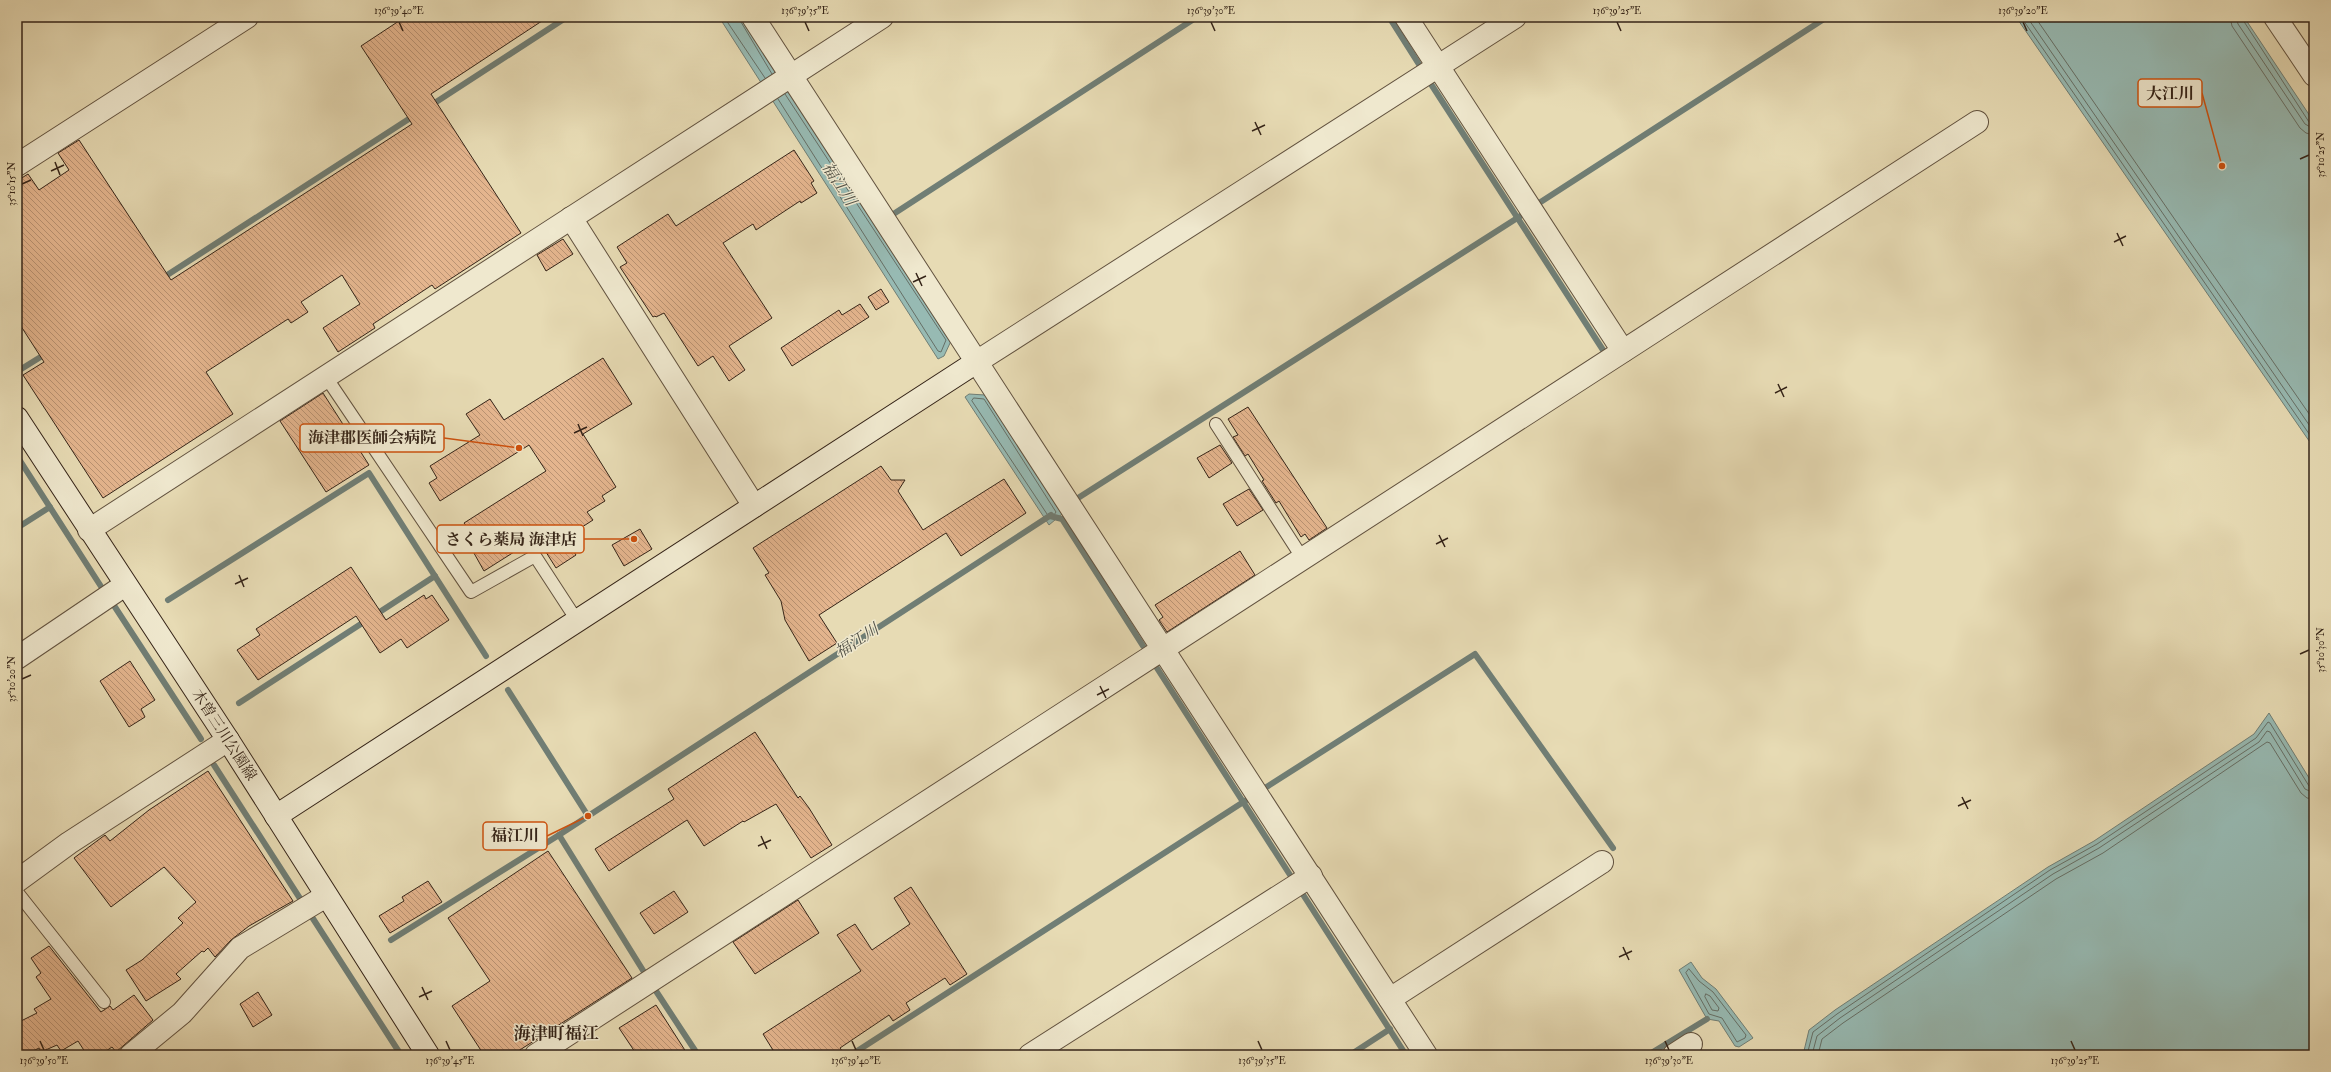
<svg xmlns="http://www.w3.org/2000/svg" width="2331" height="1072" font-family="'IM FELL Double Pica','Noto Serif JP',serif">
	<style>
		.water { fill: #97bab3; stroke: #707e75 }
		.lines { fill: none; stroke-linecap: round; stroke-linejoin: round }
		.shore { stroke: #666f66; stroke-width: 1 }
		.stream { stroke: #707e75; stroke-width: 6 }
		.building { fill: url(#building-back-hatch); stroke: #352418 }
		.lane-casing { stroke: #62523f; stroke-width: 14 }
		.street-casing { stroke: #62523f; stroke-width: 24 }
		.secondary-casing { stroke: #352418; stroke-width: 24 }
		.lane { stroke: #efe8ce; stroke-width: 12 }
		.street { stroke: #efe8ce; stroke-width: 22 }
		.secondary { stroke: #efe8ce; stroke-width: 22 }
		.ticks { fill: none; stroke: #352418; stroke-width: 1.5 }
		.labels { text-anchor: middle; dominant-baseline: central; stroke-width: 3; stroke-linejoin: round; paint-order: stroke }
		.street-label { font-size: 15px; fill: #352418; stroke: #efe8ce }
		.water-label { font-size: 16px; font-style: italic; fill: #525146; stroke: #efe8ce }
		.quarter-label { font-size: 17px; font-weight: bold; fill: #352418; stroke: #efe8ce }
		.leader { fill: none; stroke: #cd510e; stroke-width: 1.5 }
		.callout-dot { fill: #cd510e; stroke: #efe8ce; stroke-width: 1.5 }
		.callout { fill: #efe8ce; stroke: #cd510e; stroke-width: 1.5 }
		.callout-label { font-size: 16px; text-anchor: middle; font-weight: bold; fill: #352418 }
		.neatline { fill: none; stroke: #352418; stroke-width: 1.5 }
		.ticks-label { font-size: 10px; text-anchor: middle; fill: #352418 }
	</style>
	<defs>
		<pattern id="building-back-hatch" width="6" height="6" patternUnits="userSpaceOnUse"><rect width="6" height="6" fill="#e4b58e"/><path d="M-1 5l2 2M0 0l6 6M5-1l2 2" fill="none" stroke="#ba9373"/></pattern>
	</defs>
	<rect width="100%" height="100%" fill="#e7dbb4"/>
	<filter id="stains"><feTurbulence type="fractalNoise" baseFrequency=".005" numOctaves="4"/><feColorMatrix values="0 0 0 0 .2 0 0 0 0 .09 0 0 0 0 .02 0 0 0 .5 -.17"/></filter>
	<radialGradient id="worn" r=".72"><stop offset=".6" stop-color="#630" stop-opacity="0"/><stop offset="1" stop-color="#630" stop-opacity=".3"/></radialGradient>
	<g class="water">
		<polygon points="719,17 741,17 951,341 944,356 938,359"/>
		<polygon points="2016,17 2244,17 2314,122 2314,448"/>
		<polygon points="969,394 985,395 1062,514 1049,525 965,397"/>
		<polygon points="2269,713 2314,786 2314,1055 1803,1055 1809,1030 1835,1010 2048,867 2094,841 2254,734"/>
		<polygon points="1691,962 1702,978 1716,989 1753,1038 1739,1047 1735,1046 1719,1021 1707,1019 1679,970"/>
	</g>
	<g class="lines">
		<g class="shore">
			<polyline points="724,17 765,78"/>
			<polyline points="738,17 772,74"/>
			<polyline points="2021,17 2314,441"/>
			<polyline points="2027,17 2314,432"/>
			<polyline points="2035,17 2314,421"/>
			<polyline points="2230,17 2232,26 2300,128 2306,133 2314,135"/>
			<polyline points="2236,17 2238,24 2305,124 2314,129"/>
			<polyline points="2241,17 2309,122 2314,124"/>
			<polyline points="778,99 938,351 941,352 946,340 785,94"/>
			<polygon points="974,398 984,399 1056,512 1052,518 1049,517 972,401"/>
			<polygon points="1689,969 1699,981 1713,992 1746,1035 1745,1038 1737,1042 1722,1018 1709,1014 1686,973"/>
			<polygon points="1706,994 1710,996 1719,1008 1718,1011 1712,1010 1705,997"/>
			<polyline points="1807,1055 1813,1032 1837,1014 2050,870 2097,844 2256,738 2268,722 2270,723 2309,786 2314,788"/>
			<polyline points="1812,1055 1817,1036 1840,1018 2053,874 2099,848 2259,742 2267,731 2270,732 2305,789 2314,793"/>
			<polyline points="1818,1055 1822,1039 1843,1023 2056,879 2103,853 2267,742 2270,743 2301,793 2307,798 2314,799"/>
		</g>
		<g class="stream">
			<polyline points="1389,17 1420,66"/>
			<polyline points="1429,81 1603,350"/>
			<polyline points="430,106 567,17"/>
			<polyline points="1536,205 1827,17"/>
			<polyline points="895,213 1197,17"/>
			<polyline points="161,279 415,115"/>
			<polyline points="18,371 47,353"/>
			<polyline points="17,456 102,588"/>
			<polyline points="1078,498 1522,215"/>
			<polyline points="1050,516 1062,519 1143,646"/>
			<polyline points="17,528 50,507"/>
			<polyline points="168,600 369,473 486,656"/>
			<polyline points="113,604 201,739"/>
			<polyline points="375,615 435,576"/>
			<polyline points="1155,665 1292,878"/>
			<polyline points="508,690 588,816"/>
			<polyline points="239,703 367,620"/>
			<polyline points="214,765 301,900"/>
			<polyline points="1265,788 1475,654 1613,848"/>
			<polyline points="1302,893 1406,1055"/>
			<polyline points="310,914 401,1055"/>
			<polyline points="391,940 559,835"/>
			<polyline points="644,972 559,835 1051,515"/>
			<polyline points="654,988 698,1055"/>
			<polyline points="851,1055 1248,799"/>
			<polyline points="1350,1055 1390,1029"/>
			<polyline points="1648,1055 1707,1019"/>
		</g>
	</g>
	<g class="building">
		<polygon points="405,17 548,17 431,94 521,233 435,289 432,285 373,324 375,328 338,352 323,328 360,304 342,275 301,302 308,312 291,323 288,319 206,372 233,414 103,498 23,375 44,362 17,320 17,181 28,174 39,190 69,170 58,153 79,140 171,280 412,124 361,46"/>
		<polygon points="794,150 814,181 811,183 817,193 801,203 800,201 756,230 753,224 723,243 772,318 729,346 745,370 729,381 713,356 698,366 664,313 656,317 655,316 653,317 620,267 627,263 617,247 668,214 676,226"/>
		<polygon points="563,239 573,254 546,271 537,255"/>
		<polygon points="881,289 889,302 876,310 868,297"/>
		<polygon points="860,304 869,317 792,366 781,348 839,310 842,315"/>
		<polygon points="603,358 632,404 583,434 616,487 602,496 605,501 587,512 593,520 565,538 576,555 556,568 539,541 524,550 522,547 484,571 461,530 467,527 464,523 546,471 529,445 440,501 429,483 437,478 430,466 480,435 466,414 490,399 504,420"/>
		<polygon points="323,393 369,465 326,492 280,421"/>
		<polygon points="1248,407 1327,528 1309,540 1305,534 1301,537 1279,501 1276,503 1262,481 1264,480 1248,454 1245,456 1233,437 1238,435 1228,419"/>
		<polygon points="1220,445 1232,463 1209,478 1197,458"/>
		<polygon points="881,466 891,480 905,480 898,491 923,530 1004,479 1026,513 961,556 946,533 819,615 837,643 809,661 785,620 781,601 765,575 769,573 753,548"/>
		<polygon points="1249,489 1263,510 1237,526 1223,504"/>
		<polygon points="640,529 652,549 624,566 612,545"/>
		<polygon points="1240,551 1255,575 1167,632 1159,620 1163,617 1155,605"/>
		<polygon points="351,567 386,620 424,595 426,599 432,595 449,620 407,648 401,639 380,653 356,616 258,680 237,650 260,635 256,629"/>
		<polygon points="130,661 155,700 141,709 145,717 129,727 100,681"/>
		<polygon points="755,732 798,798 800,796 809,808 832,845 811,858 776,804 744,822 743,821 704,846 687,820 609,871 595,849 674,799 668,789"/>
		<polygon points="208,771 293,901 249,926 231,940 215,957 208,948 204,952 202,951 176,974 181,979 146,1001 126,970 142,960 183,923 178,918 196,902 164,867 111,907 74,858 105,835 110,841 149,810"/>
		<polygon points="548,851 632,978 512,1055 484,1055 452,1006 490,981 448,918"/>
		<polygon points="428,881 442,902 390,933 379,916 404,901 402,897"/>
		<polygon points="911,887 967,974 950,985 945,978 906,1003 910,1010 893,1021 889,1015 840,1048 845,1055 776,1055 763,1034 861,971 837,935 855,924 872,950 910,924 894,898"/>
		<polygon points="674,891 688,912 654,934 640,913"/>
		<polygon points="798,900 819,933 755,974 733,942"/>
		<polygon points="49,946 101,1012 110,1006 113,1010 134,995 153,1020 116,1052 112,1047 100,1055 87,1055 78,1041 61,1051 57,1045 41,1052 39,1048 25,1055 17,1055 17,1023 37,1013 34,1009 51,999 36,977 41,973 31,958"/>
		<polygon points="258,992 272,1015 253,1027 240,1004"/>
		<polygon points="656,1005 688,1055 637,1055 619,1028"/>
	</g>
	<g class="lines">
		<g class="lane-casing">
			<g id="lane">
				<polyline points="326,377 471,592 535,556 578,622"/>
				<polyline points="1216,424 1303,559"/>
				<polyline points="17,892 104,1002"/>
			</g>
		</g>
		<g class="street-casing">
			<g id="street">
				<polyline points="753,17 1426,1055"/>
				<polyline points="1406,17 1623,351"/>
				<polyline points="2275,17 2314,75"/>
				<polyline points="17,165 247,17"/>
				<polyline points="571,218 754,506"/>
				<polyline points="978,361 1515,17"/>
				<polyline points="89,530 882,17"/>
				<polyline points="17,658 125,585"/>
				<polyline points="17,881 69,843 228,740"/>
				<polyline points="1390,999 1602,862"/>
				<polyline points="131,1055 182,1013 240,948 326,896"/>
				<polyline points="536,1055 1977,122"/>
				<polyline points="1030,1055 1311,876"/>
				<polyline points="1674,1055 1691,1044"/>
			</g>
		</g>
		<g class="secondary-casing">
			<g id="secondary">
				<polyline points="17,418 228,740 428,1055"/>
				<polyline points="276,816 978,361"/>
			</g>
		</g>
		<use href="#lane" class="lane"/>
		<use href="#street" class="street"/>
		<use href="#secondary" class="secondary"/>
	</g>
	<path class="ticks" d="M399,22L403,31M805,22L809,31M1211,22L1215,31M1617,22L1621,31M2023,22L2027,31M1255,122L1261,135M1252,131L1265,125M2300,159L2309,155M55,162L60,175M51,171L64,165M22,184L31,180M2117,233L2123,246M2114,242L2126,236M916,273L922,286M913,282L926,276M1778,384L1784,397M1775,393L1787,387M578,424L583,436M574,433L587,427M1439,535L1445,547M1436,544L1448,538M239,575L244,587M235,584L248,578M2300,654L2309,650M22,679L31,675M1100,686L1106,698M1097,695L1109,689M1962,797L1968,809M1958,806L1971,800M761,836L767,849M758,846L771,840M1623,947L1629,960M1619,957L1632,951M422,987L428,1000M419,997L432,991M40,1041L44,1050M446,1041L450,1050M852,1041L856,1050M1258,1041L1262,1050M1665,1041L1669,1050M2071,1041L2075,1050"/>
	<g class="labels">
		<g class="street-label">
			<text transform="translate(224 735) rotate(57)">木曽三川公園線</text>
		</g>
		<g class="water-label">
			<text transform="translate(839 184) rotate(57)">福江川</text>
			<text transform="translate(857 641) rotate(-33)">福江川</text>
		</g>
		<g class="quarter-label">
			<text x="556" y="1033">海津町福江</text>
		</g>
	</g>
	<path class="leader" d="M2222 166L2202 93M519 448L444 438M634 539L584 539M588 816L547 836"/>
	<g class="callout-dot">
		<circle cx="2222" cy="166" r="4"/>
		<circle cx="519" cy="448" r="4"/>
		<circle cx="634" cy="539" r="4"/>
		<circle cx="588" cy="816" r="4"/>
	</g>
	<g class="callout">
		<rect x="2138" y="79" width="64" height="28" rx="4"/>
		<rect x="300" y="424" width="144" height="28" rx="4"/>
		<rect x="437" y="525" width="147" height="28" rx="4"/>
		<rect x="483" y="822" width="64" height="28" rx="4"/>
	</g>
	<g class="callout-label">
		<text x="2170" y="99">大江川</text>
		<text x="372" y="443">海津郡医師会病院</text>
		<text x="511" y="545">さくら薬局 海津店</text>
		<text x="515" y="841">福江川</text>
	</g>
	<rect width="2331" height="1072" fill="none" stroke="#e7dbb4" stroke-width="44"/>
	<rect x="22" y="22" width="2287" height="1028" class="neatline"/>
	<g class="ticks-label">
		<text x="399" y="14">136°39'40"E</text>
		<text x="805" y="14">136°39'35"E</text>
		<text x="1211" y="14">136°39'30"E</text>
		<text x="1617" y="14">136°39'25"E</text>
		<text x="2023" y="14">136°39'20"E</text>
		<text transform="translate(2320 155) rotate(-90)" y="4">35°10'25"N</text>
		<text transform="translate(11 184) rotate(-90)" y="4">35°10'15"N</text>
		<text transform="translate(2320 650) rotate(-90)" y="4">35°10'30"N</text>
		<text transform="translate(11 679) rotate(-90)" y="4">35°10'20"N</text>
		<text x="44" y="1064">136°39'50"E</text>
		<text x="450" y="1064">136°39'45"E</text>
		<text x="856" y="1064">136°39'40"E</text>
		<text x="1262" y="1064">136°39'35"E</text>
		<text x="1669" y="1064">136°39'30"E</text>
		<text x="2075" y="1064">136°39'25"E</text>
	</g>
	<rect width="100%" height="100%" filter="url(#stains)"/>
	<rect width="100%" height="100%" fill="url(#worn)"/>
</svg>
